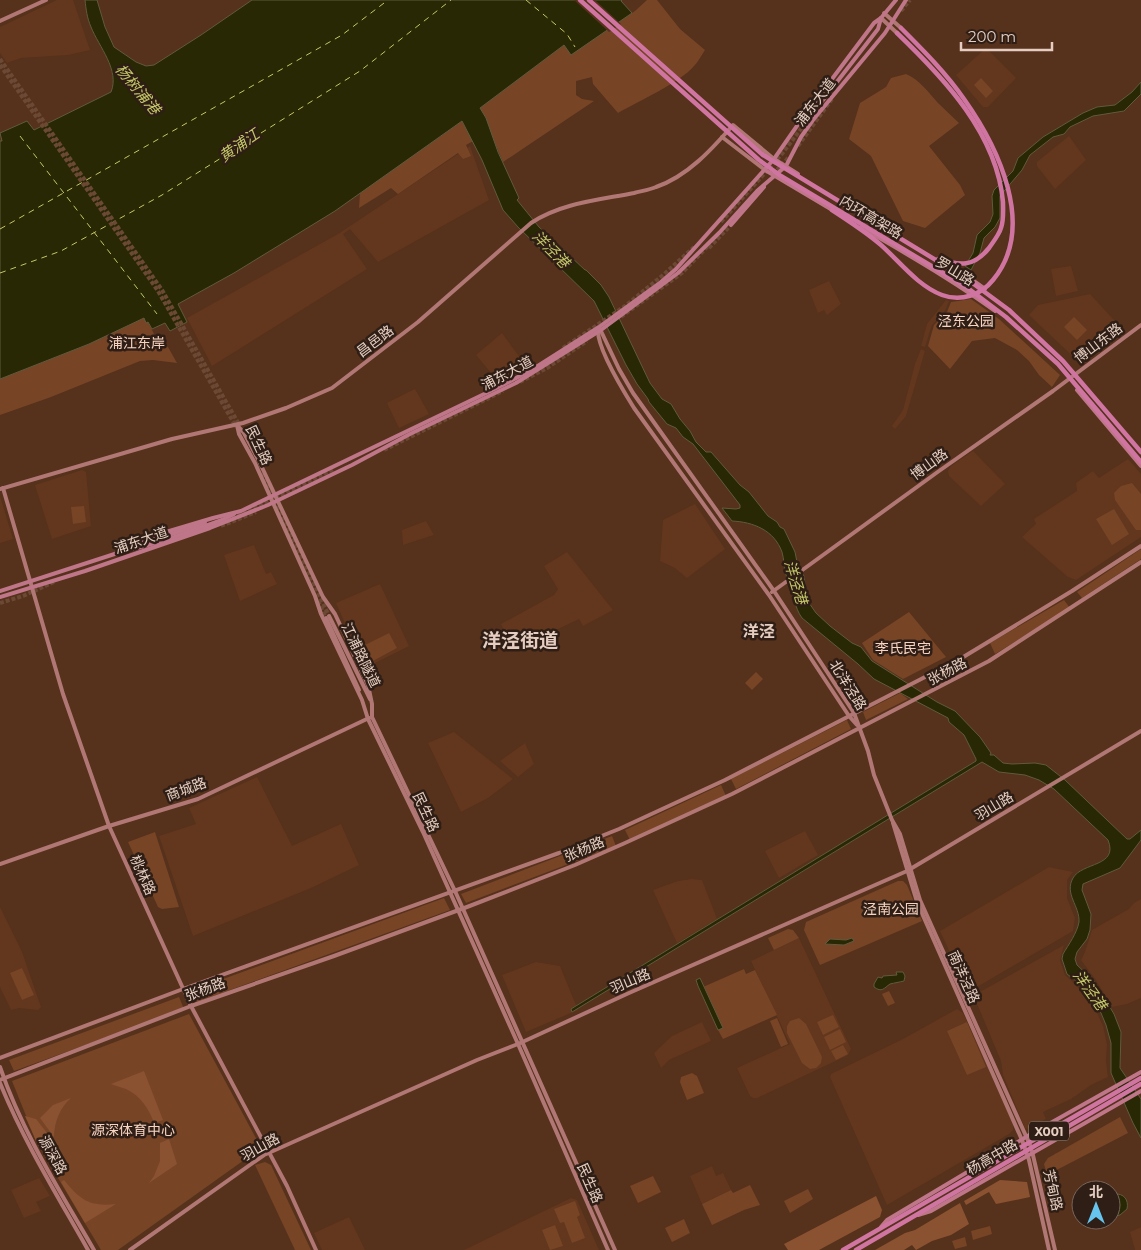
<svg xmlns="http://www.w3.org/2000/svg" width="1141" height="1250" font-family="Montserrat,'Noto Sans SC',sans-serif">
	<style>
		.built { fill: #62371d }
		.green { fill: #774426 }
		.forest { fill: #8a5231 }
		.water { fill: #282804; stroke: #615a3d }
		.pier { fill: #56311b }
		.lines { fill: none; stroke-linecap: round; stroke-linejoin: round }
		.ferry { stroke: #c4c768; stroke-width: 1; stroke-dasharray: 6 5; stroke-linecap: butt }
		.secondary-tunnel { stroke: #6b4934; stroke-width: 4; stroke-dasharray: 4 2; stroke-linecap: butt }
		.primary-tunnel { stroke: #6b4934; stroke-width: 4; stroke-dasharray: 4 2; stroke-linecap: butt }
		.secondary { stroke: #b07774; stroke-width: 4 }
		.primary { stroke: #be7688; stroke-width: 4 }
		.highway { stroke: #d075a2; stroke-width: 4.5 }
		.labels { text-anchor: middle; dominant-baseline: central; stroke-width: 5; stroke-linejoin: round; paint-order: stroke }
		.shield { fill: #2f1e15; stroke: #ae998d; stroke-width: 1 }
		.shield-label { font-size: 12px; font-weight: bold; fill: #e5cec1 }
		.street-label { font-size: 14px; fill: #e5cec1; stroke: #2f1e15 }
		.park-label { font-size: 14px; fill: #f7d4c1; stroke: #2f1e15 }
		.water-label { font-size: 15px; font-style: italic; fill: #c4c768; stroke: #2f1e15 }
		.quarter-label { font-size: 16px; font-weight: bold; fill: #e5cec1; stroke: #2f1e15 }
		.district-label { font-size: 19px; font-weight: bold; fill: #e5cec1; stroke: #2f1e15 }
	</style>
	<rect width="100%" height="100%" fill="#56311b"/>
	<g class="built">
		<polygon points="57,0 73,0 90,50 68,55 21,58 7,63 0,53 0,27"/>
		<polygon points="986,48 1016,78 988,107 983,107 956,75"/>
		<polygon points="1069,136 1086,160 1055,189 1037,166 1037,162"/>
		<polygon points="470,146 489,200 378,262 350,229 343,234 367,269 212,366 187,318 338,234"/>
		<polygon points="1071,266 1078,291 1056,296 1051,269"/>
		<polygon points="829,281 841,304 827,315 824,310 818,313 809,290"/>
		<polygon points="1090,294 1123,330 1080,363 1029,315 1038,305"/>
		<polygon points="946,300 949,301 945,311 932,325 925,347 921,346 927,324"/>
		<polygon points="502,333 526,366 497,380 476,355"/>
		<polygon points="921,349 925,351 906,416 895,429 892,426 903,410 915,364"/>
		<polygon points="415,389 429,414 399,428 387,403"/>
		<polygon points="973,451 1005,484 981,506 949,476 948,471 951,466"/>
		<polygon points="1128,459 1141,474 1141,537 1076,580 1068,577 1022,537 1036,524 1034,519 1077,491 1076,483 1093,471 1099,478"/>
		<polygon points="82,470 86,472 91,526 52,539 35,485"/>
		<polygon points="0,496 13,539 0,543"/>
		<polygon points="695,504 725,549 687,578 675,568 660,561 663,520"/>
		<polygon points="426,521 434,535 403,545 402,530"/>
		<polygon points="254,545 266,574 271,572 277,584 240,601 224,555"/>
		<polygon points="567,552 613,610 583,626 579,619 533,641 527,631 508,639 501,624 554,595 558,589 544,566"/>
		<polygon points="380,584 409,646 365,668 336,603"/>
		<polygon points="454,732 513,779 488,798 461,812 428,743"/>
		<polygon points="525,743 534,764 518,777 500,761"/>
		<polygon points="257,777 292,846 341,824 359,865 311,888 193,936 159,836 196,824 189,808"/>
		<polygon points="805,831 818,855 779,878 765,851"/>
		<polygon points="1049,867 1073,872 1067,880 1067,898 1075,918 1073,931 977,987 968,988 965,985 940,931"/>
		<polygon points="692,879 702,880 717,919 677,943 653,890 678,881"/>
		<polygon points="1141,899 1141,998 1127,1004 1112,1007 1096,980 1081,960 1085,952 1092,930 1129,909 1134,903"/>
		<polygon points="0,907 22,952 41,1007 38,1010 19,1008 11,1010 0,987"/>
		<polygon points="799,938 851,1049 848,1055 757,1098 753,1098 750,1096 737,1068 790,1044 751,961"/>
		<polygon points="1064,945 1060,960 1065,975 1076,985 1097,1013 1103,1026 1107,1044 1106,1061 1108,1077 1091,1085 1071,1099 1043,1112 1046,1119 1027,1129 1025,1128 1003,1075 1001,1061 975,999 978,993"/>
		<polygon points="536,962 560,966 578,1010 526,1032 502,975"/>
		<polygon points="957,1009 963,1013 1013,1123 1013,1130 1009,1134 887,1205 830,1077 831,1074 903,1039"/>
		<polygon points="702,1022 711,1041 669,1060 661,1068 654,1053 672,1036"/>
		<polygon points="712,1166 716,1176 723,1173 731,1190 702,1204 690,1176"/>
		<polygon points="39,1178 50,1196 36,1202 41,1211 24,1218 11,1190"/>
		<polygon points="571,1198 577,1200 599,1250 464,1250"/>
		<polygon points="349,1217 365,1250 322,1250 314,1233"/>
		<polygon points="1141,1227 1141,1250 1135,1250 1130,1232"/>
	</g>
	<g class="green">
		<path d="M647,0H657L680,29L705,50C701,56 698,62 694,66C681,82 637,102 618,113L593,84L592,77L576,81V95L582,99L594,101L503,162L480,108L564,45L571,54L635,11Z"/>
		<path d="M906,74C920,80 928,92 938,103C945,110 952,116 959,123L929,146L960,185L965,195L925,228L903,221L871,156L849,139L860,103L886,87L891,78Z"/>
		<polygon points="981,78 993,91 986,98 974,85"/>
		<polygon points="462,121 473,141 466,145 471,156 463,159 458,153 398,194 391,188 359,208 360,193"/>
		<polygon points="971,299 999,319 1060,375 1052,387 1039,375 1029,361 1017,350 995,338 972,341 950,369 928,346 934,325 947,312 951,302"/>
		<polygon points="1074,317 1087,330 1077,340 1064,327"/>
		<polygon points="144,318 148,322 158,342 168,347 177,363 153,360 140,361 51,397 0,415 0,379 89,344"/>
		<polygon points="1132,483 1141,494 1141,530 1136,530 1115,500 1114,493 1121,486"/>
		<polygon points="84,506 86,522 73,524 71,507"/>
		<polygon points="1114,509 1129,534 1112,545 1096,519"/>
		<polygon points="1141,549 1141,559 1082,598 1077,592"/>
		<polygon points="1064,600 1070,608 995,654 990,643"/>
		<polygon points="909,612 946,657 903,679 873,660 862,643"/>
		<polygon points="389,633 397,648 371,662 363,646"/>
		<polygon points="756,672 763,679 752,690 745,683"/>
		<polygon points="900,693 908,699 866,720 863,712"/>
		<polygon points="847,720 851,729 736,789 731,779"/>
		<polygon points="721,785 726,796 630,840 625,830"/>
		<polygon points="155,832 179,907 162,909 158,907 128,842"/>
		<polygon points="612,836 616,846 466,903 461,894"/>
		<polygon points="898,881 903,881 907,885 922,921 820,965 804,930 806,922"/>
		<polygon points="444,898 450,910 197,1002 193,990"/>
		<polygon points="788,929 793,930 799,938 774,950 768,938"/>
		<polygon points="22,968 34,995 22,1000 10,973"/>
		<polygon points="744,969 746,974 755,970 777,1015 723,1039 718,1030 723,1028 703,987"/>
		<polygon points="889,991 895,1003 888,1006 882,994"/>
		<polygon points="179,997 184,1009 14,1071 9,1060"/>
		<polygon points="189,1014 257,1140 258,1147 254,1153 118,1250 101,1250 37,1143 12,1081"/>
		<polygon points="833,1015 839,1027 823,1035 817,1022"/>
		<polygon points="777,1018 788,1044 781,1047 770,1021"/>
		<polygon points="799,1018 806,1024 822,1057 821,1063 816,1068 810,1069 802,1063 787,1033 787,1026 790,1021"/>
		<polygon points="967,1022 986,1067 967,1075 947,1031"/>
		<polygon points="840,1029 846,1042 830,1050 824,1037"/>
		<polygon points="843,1045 848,1054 836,1060 831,1051"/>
		<polygon points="692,1073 697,1076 704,1093 687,1100 680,1082 681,1077"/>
		<polygon points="1120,1117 1128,1133 1047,1175 1044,1164 1048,1158"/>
		<polygon points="265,1162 271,1165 311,1250 295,1250 255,1165"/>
		<polygon points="653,1176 661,1192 638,1203 630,1186"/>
		<polygon points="750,1185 760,1205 744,1210 712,1225 702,1204 731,1190 733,1193"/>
		<polygon points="808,1189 813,1199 790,1213 784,1201"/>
		<polygon points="575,1201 580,1215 577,1217 585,1238 572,1243 564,1222 560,1223 554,1209"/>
		<polygon points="684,1219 690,1233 672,1242 665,1228"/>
		<polygon points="555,1225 563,1246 550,1250 542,1230"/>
		<polygon points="990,1226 992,1234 973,1240 971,1231"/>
		<polygon points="965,1237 967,1246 955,1249 952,1241"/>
	</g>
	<g class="forest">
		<path d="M144,1071L163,1120L154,1123C149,1109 141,1096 126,1089C121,1087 115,1086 111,1084Z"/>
		<path d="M71,1098C60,1107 54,1123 54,1137L40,1118L53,1105Z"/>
		<polygon points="25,1116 36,1119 51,1138 37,1143"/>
		<polygon points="169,1139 177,1164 149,1183 154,1176 160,1161 160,1143"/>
		<path d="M64,1180C80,1200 90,1207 116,1204L85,1223L61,1182Z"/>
		<polygon points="1000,1180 1027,1182 1030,1197 996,1204 989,1192 966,1205 964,1201"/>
		<polygon points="876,1196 882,1210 880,1217 819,1250 788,1250 784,1244"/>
		<polygon points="960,1203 969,1224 951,1235 932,1241 916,1250 912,1245 904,1250 875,1250 905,1233 915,1230"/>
	</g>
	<g class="water">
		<path d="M85,0H97L105,27L114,47L136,62L146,66L154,65L201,35L252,0H622L621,1L632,13L571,55L564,45L480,108L486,118L498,152L519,198L517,200L539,227L585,270H586L601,285L609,297L650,383L662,399L671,404L680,419L690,431L696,442L706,452H711L740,485L749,492L768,516L777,522L780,527L784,529L795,552L798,567L804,576L807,600L816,613L830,626L852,643L861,647L872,661L937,702L955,711L980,737L991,753L990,755H994L1003,763L1012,764L1035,763L1046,765L1065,780L1127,839H1130L1141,830V840L1120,868L1083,884L1082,890L1091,914L1090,930L1087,939L1077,952L1075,959L1077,965L1094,981L1114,1014L1121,1032L1120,1068L1141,1099V1138L1133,1123L1111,1073V1043L1106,1025L1101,1013L1079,983L1067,974L1062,959L1063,954C1069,944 1077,933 1079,922C1080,906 1064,894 1073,878C1082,862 1119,867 1108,840L1054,789L1039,780L1025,775L999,772L982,762L572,1012L571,1009L976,761V759L964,735L949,722L948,718L874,679L858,664L802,618C794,607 795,597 791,585C790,581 787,578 786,575C784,567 784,559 782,552C774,530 753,522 732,521L722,508L736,509L740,508V505L693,444L683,437L676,428L667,424L649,402L648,399L637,384L626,365L594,301L518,227L503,210L482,160L462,121L335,211L234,273L178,304L187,322L170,331L165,323L152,329L148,322L146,323L144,318L89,344L0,379V141H2L0,133L27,121L34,130L111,92C120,70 99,47 91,27C87,18 86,9 85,0Z"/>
		<polygon points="1141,82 1141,94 1124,111 1093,116 1070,127 1064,134 1053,137 1030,155 1022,170 1000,196 1000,218 995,227 984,238 980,253 971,270 965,266 973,253 977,235 990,222 993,214 992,196 994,190 1013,171 1018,158 1043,137 1083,113 1097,107 1115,105 1132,92"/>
		<polygon points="852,938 854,941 844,945 825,944 830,939 846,940"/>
		<path d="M896,972H903L905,976L904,981C900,982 894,983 890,984C884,988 882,993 874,987V984L878,977L882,978L883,976L897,975Z"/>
		<polygon points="700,978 723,1028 718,1030 698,986 696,980"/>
		<path d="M1114,1194C1124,1193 1129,1200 1127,1209L1120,1215L1111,1217V1196Z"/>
	</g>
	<polygon class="pier" points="574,0 595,0 621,24 609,32"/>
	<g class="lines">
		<g class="ferry">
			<polyline points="526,0 567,34 575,47"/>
			<polyline points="20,136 157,314"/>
			<polyline points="0,229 342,35 388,0"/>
			<polyline points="0,273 61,251 162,195 360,71 451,0"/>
		</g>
		<g class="secondary-tunnel">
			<polyline points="0,59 162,290 240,426"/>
			<polyline points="0,65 158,291 236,427"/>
			<polyline points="263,473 329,616"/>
			<polyline points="318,601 326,618"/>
		</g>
		<g class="primary-tunnel">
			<polyline points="901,11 910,0"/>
			<polyline points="798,146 832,99"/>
			<polyline points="773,174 789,157"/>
			<polyline points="721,222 782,154 819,105"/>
			<polyline points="709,248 731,225"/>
			<polyline points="621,317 682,273 710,244"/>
			<polyline points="563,348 625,306 663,275 694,247"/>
			<polyline points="520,382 547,368 587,341"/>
			<polyline points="384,450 503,391"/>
			<polyline points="231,516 268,501 334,469"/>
			<polyline points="221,526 256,512"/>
			<polyline points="142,544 166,536"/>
			<polyline points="0,603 23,596 54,582"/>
		</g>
		<g class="secondary">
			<polyline points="884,13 901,28"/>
			<polyline points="881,18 897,33"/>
			<polyline points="0,21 46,0"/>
			<polyline points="722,137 765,170"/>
			<polyline points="600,329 619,369 633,393 774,591 854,713 868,751 874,775 892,820 900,834 920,900 1030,1145"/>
			<path d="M598,331C598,349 624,392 634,408L769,595L849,716L857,725"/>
			<polyline points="237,425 244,433 259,461 323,597 335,614 368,685 372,704 372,717 455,891 615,1250"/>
			<polyline points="237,425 239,434 255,463 269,494 315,596 321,614 362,700 368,719 423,832 518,1044 608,1250"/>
			<polyline points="3,488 63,694 109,826 191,1006 287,1186 316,1250"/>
			<path d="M0,489L172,439L243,423L286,408L332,388L418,322L531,223C561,203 599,200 634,193C641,191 649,190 656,187C688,176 712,149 733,125L774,159"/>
			<polyline points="772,592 939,471 1053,391 1141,325"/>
			<polyline points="329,616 370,699"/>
			<polyline points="326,618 359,690"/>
			<polyline points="893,823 917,902 1022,1140 1029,1160 1049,1250"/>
			<polyline points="0,864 109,826 198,799 369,718"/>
			<polyline points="0,1058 183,989 559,853 619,829 725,780 960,659 1072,591 1141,546"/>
			<path d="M0,1067C22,1132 60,1191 94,1250"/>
			<polyline points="0,1080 191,1006 334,956 467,907 575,865 625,843 732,794 989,661 1141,562"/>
			<path d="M0,1083C24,1142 57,1195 88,1250"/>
			<polyline points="1032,1151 1055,1250"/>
			<polyline points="130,1250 264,1155 477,1060 518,1044 629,993 907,871 1141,731"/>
		</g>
		<g class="primary">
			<polyline points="819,105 878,29 881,18"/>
			<polyline points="774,159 798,174"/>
			<polyline points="765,170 834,211"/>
			<polyline points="731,225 764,187"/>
			<path d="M861,227C906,254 953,280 995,311"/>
			<polyline points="943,262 968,277 985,289"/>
			<polyline points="1077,390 1141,466"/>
			<polyline points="166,536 205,523"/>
			<polyline points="134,549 172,538 222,520 234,514"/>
			<polyline points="0,591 130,549 156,535 213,518 241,511 505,384 533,369 599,327 661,282 676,269 774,159 799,123 874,23 881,18 896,0"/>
			<polyline points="0,597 85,571 210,528 268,505 352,465 410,434 516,383 601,330 678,273 719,233 757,191 786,166 801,137 813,120 885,33 906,0"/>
			<polyline points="918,1215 931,1211 1141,1091"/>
			<polyline points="881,1227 887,1220 1031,1134 1141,1072"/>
		</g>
		<g class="highway">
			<polyline points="580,0 759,160 781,176 965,286 1006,317 1058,364 1141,462"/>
			<polyline points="589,0 763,155 967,279 1009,310 1063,361 1141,452"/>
			<path d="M897,33C944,78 997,134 1003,202C1003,210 1004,220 1001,228C999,235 993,242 989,248C974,267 960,266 938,259"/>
			<path d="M832,210C849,221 866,232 881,245C900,262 918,286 942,295C961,302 981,295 993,280C1037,227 998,147 964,99C946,73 923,50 901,28"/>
			<polyline points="843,1250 1141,1078"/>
			<polyline points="856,1250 1141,1084"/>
		</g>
	</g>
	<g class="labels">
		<rect class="shield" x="1029" y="1121.5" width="40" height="19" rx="4"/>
		<g class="shield-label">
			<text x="1049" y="1131">X001</text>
		</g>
		<g class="street-label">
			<text transform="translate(815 102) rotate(-52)">浦东大道</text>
			<text transform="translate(871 217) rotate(31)">内环高架路</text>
			<text transform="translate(955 271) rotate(31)">罗山路</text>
			<text transform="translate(375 341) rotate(-37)">昌邑路</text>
			<text transform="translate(1098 343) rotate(-37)">博山东路</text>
			<text transform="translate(507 373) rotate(-28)">浦东大道</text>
			<text transform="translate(259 445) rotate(65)">民生路</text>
			<text transform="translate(929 464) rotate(-36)">博山路</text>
			<text transform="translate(141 540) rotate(-19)">浦东大道</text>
			<text transform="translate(361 655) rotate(64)">江浦路隧道</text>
			<text transform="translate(947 671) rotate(-28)">张杨路</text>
			<text transform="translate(848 685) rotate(58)">北洋泾路</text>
			<text transform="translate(186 789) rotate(-20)">商城路</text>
			<text transform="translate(994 806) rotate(-31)">羽山路</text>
			<text transform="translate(426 812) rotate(65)">民生路</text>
			<text transform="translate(584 849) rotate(-23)">张杨路</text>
			<text transform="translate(143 875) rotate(66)">桃林路</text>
			<text transform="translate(964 977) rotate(66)">南洋泾路</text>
			<text transform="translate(630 981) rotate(-23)">羽山路</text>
			<text transform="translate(205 989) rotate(-20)">张杨路</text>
			<text transform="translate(260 1147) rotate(-29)">羽山路</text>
			<text transform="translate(53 1155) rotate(61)">源深路</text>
			<text transform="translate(992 1157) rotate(-30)">杨高中路</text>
			<text transform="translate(590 1183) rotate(66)">民生路</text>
			<text transform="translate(1053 1190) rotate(77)">芳甸路</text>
		</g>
		<g class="park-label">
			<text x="966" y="321">泾东公园</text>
			<text x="137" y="343">浦江东岸</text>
			<text x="903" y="648">李氏民宅</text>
			<text x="891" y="909">泾南公园</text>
			<text x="133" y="1130">源深体育中心</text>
		</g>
		<g class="water-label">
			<text transform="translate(138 89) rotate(50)">杨树浦港</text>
			<text transform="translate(239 145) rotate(-35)">黄浦江</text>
			<text transform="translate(551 249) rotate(45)">洋泾港</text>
			<text transform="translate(796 582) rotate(73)">洋泾港</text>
			<text transform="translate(1090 990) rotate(54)">洋泾港</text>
		</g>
		<g class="quarter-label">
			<text x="759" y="631">洋泾</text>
		</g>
		<g class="district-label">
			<text x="520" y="640">洋泾街道</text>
		</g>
	</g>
	<g transform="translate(1096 1205)"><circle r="24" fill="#2f1e15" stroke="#78645a"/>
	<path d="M0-4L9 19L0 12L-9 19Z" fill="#66c4ef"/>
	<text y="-8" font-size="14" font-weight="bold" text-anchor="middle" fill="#e5cec1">北</text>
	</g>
	<path d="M961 42v8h91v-8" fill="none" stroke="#e5cec1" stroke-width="2.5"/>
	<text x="968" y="42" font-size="15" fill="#e5cec1" stroke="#2f1e15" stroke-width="4" paint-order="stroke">200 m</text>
</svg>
